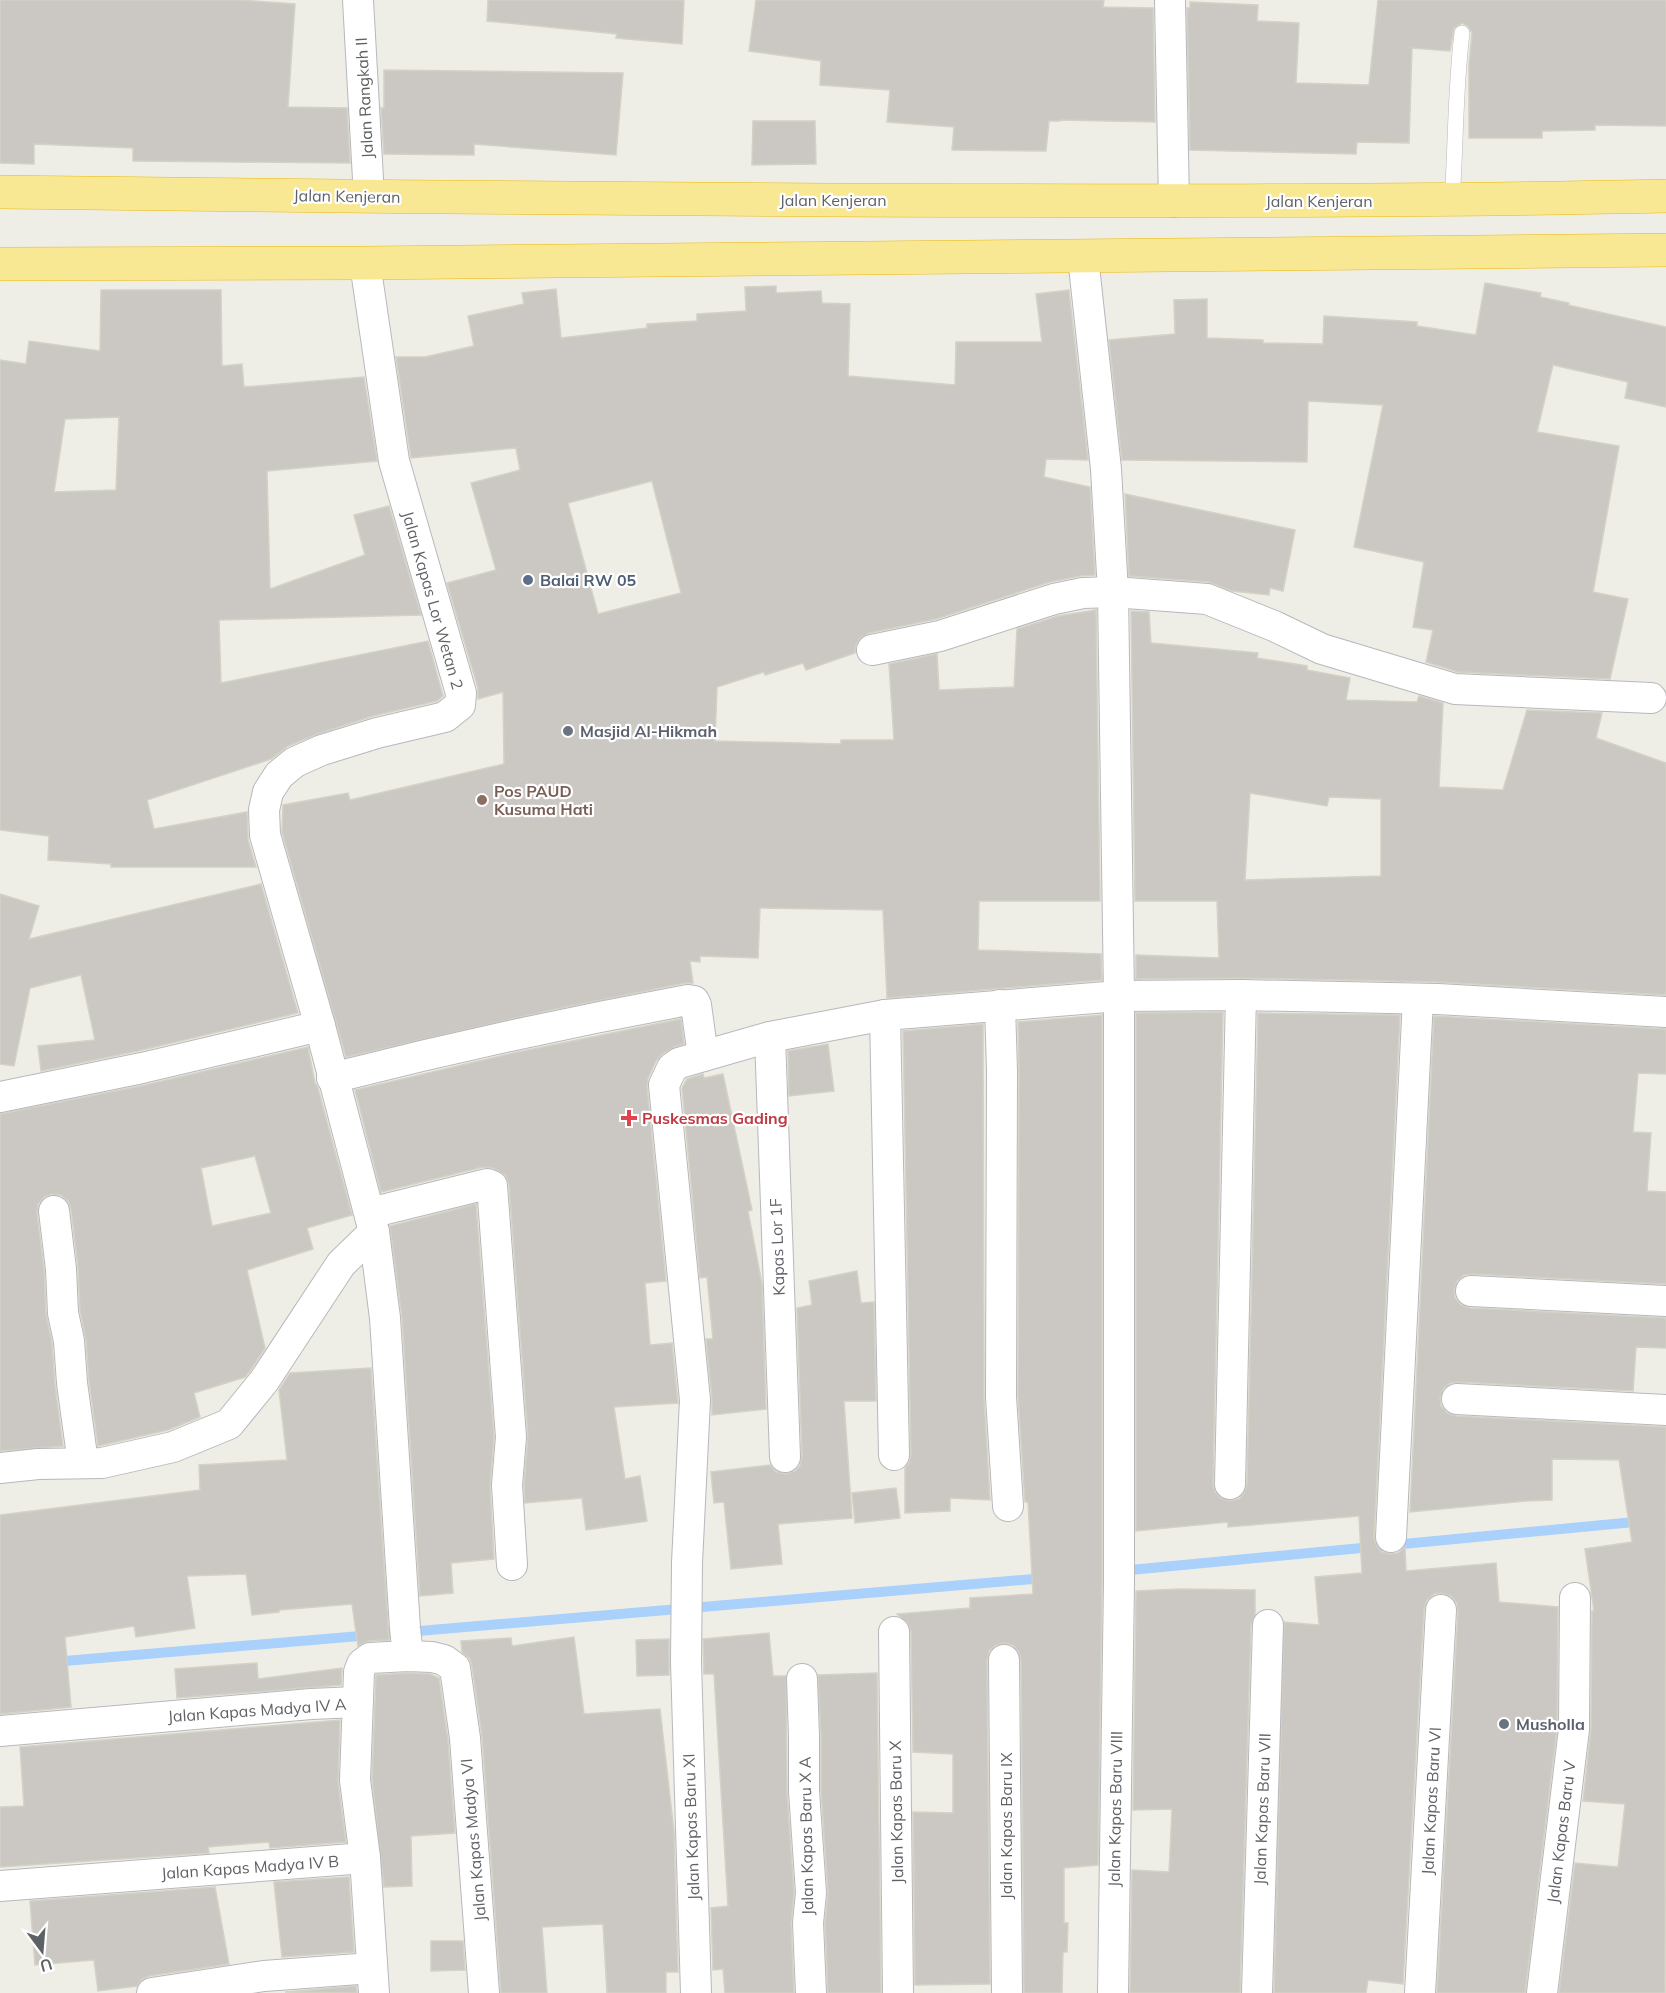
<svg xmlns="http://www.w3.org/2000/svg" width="1666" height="1993" font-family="Mulish,sans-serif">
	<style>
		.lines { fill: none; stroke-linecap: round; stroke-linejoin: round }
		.stream { stroke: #aad1fb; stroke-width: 10 }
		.building { fill: #cbc8c4; stroke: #d4d1c5; stroke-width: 1.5; fill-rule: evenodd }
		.lane-casing { stroke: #b6b8bc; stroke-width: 16 }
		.street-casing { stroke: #b6b8bc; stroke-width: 32 }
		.highway-casing { stroke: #ebb90a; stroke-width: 34 }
		.lane { stroke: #fff; stroke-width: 15 }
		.street { stroke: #fff; stroke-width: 30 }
		.highway { stroke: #f8e894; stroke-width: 33 }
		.service-dot { fill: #5c6f8a; stroke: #fff; stroke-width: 2 }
		.worship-dot { fill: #6b7280; stroke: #fff; stroke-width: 2 }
		.education-dot { fill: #8d6e63; stroke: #fff; stroke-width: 2 }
		.health-dot { fill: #e0444e; stroke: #fff; stroke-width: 2 }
		.labels { text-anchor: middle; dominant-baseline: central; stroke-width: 4.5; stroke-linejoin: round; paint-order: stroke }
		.street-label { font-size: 16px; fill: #5e6166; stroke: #fff }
		.service-label { font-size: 16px; font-weight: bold; fill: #4e5e75; stroke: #fff; text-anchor: start }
		.worship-label { font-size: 16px; font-weight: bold; fill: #5b616d; stroke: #fff; text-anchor: start }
		.education-label { font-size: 16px; font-weight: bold; fill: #785e54; stroke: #fff; text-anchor: start }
		.health-label { font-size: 16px; font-weight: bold; fill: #be3a42; stroke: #fff; text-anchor: start }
	</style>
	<rect width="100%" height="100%" fill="#efeee6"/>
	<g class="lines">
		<g class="stream">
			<polyline points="1120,1571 1666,1519"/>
			<polyline points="53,1662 1045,1578"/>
		</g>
	</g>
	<g class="building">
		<polygon points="0,0 240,0 295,4 288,107 347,108 350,163 133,161 133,148 34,144 34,164 0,163"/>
		<polygon points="488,0 684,0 682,44 616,38 617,34 487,21"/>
		<polygon points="756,0 1104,0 1103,7 1153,8 1155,122 1060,120 1060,121 1049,121 1046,151 952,150 954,127 887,122 890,90 820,85 821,61 749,51"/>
		<polygon points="1378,0 1666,0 1666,126 1595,125 1595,130 1542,131 1542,138 1469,138 1469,64 1472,33 1468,26 1462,23 1454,28 1450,51 1412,48 1409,143 1357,142 1356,154 1190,150 1187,8 1190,8 1190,2 1258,5 1257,21 1299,23 1296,83 1369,85"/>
		<polygon points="384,70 623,73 616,155 474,144 474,155 384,154 381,108 384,108"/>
		<polygon points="753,121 815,121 816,164 752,165"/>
		<polygon points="1485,283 1541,293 1540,297 1569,303 1568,305 1666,327 1666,407 1625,398 1628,382 1553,365 1537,432 1619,446 1593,592 1628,599 1610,679 1458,672 1426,662 1433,630 1413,627 1424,562 1354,547 1383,405 1308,401 1307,462 1122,460 1109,340 1175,334 1174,300 1207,299 1207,338 1263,340 1263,343 1323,344 1324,316 1417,322 1417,326 1476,335"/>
		<path d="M776,286V293L821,291L822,303L850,304L848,376L955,385L956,342H1042L1036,294L1069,290L1088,460L1046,459L1044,477L1090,487L1095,575L1080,576L1050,582L936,619L869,633L860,638L856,645L855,653L806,670L803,663L765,675L764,672L717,687L715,741L841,744V740H894L889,664L937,654L939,690L1014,687L1017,629L1058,616L1096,610L1100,901H979L978,950L1101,954L1102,980L887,998L883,910L760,908L758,958L700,956V962L690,961L693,983H685L551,1010L346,1057L282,832L283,805L348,793L350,800L504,764L503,692L478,699V688L447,583L496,570L471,483L520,470L516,448L411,458L396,357H425L474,346L468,316L524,304L522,293L556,289L561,338L647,328V324L697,321V314L746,311L745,287ZM652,481L681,593L598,614L568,503Z"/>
		<path d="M101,290H221L222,366L242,364L244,387L364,377L377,461L267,471L270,589L365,555L354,515L389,506L421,615L219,620L221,683L428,641L443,696L437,701L373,716L317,734L288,746L271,759L147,800L154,829L247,812L248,840L256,867H111V864L48,860L49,836L0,830V360L26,364L29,341L100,351ZM119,417L116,490L54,492L65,419Z"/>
		<polygon points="1125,494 1295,530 1283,591 1270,588 1269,595 1232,591 1209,582 1129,576"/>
		<path d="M1131,611L1149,612L1151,643L1258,653L1257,658L1307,666V670L1350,678L1346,700L1417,702L1419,696L1443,703L1439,787L1503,790L1527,710L1602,713L1596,738L1666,763V995L1438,982L1241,978L1136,979V955L1219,958L1217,901H1135ZM1250,793L1327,806L1329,797L1381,799V876L1245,880Z"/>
		<polygon points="261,884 298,1013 138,1051 41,1071 38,1046 95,1040 81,975 30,988 14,1066 0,1064 0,894 39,906 29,939"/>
		<polygon points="1223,1012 1213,1484 1215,1492 1221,1498 1230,1501 1239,1499 1244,1493 1247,1484 1258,1013 1400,1015 1374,1537 1376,1545 1382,1552 1391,1554 1398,1553 1405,1547 1406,1571 1496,1563 1499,1602 1558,1607 1557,1728 1525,1993 1437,1993 1458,1611 1457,1603 1451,1596 1441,1593 1434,1594 1427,1600 1424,1609 1403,1984 1368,1980 1366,1993 1274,1993 1284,1622 1319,1625 1315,1577 1362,1573 1359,1516 1228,1527 1228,1522 1136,1531 1136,1013"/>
		<polygon points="1102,1015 1102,1581 1098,1865 1064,1868 1064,1923 1068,1923 1067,1952 1063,1952 1062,1993 1024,1993 1021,1660 1019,1652 1013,1645 1004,1643 996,1645 989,1651 987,1660 990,1984 915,1985 913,1812 953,1813 953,1754 913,1752 911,1632 908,1623 897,1614 970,1608 970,1598 1033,1594 1028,1502 1025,1502 1018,1396 1019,1071 1018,1022"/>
		<polygon points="1434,1016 1666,1029 1666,1074 1638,1073 1633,1132 1651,1133 1647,1191 1666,1192 1666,1284 1472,1274 1464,1275 1457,1281 1454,1291 1455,1298 1461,1305 1470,1308 1666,1318 1666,1348 1636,1347 1633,1391 1458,1382 1450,1383 1443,1389 1440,1399 1441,1406 1447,1413 1456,1416 1666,1427 1665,1993 1559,1993 1575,1863 1618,1867 1625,1804 1583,1801 1591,1729 1592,1611 1594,1611 1585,1549 1632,1542 1619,1460 1552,1459 1552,1500 1526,1501 1410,1512"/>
		<polygon points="681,1019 684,1044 674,1047 662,1054 656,1061 648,1078 647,1086 666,1281 645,1283 650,1345 672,1343 678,1403 614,1407 625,1479 640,1476 647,1521 586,1530 582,1498 525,1503 524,1485 528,1436 509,1185 506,1176 493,1168 483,1167 381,1192 355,1090 513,1053"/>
		<polygon points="983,1024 984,1397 990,1500 950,1498 950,1511 905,1513 905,1468 909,1463 911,1455 903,1031"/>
		<polygon points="828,1044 834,1091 789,1096 788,1051"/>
		<path d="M308,1047L315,1083L318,1088L352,1215L307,1228L313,1249L247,1270L265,1348L250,1371L245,1377L194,1393L200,1417L168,1430L98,1446L89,1381L86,1340L80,1311L78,1267L71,1209L68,1201L61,1195L51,1194L44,1197L38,1204L37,1213L44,1270L46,1314L52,1343L55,1385L63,1446L0,1451V1114L145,1085ZM255,1156L271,1213L212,1226L201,1168Z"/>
		<polygon points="703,1074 704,1078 723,1074 752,1210 748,1211 762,1284 766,1409 712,1415 712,1398 706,1339 713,1339 707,1277 700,1278 682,1088 687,1079"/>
		<polygon points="476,1204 494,1437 490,1486 494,1559 451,1563 453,1593 420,1596 402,1317 390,1226"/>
		<polygon points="857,1271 861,1303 874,1302 876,1401 844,1401 852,1518 778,1524 782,1564 731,1569 724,1502 714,1503 711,1472 770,1465 776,1472 786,1474 795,1471 800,1466 802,1456 797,1308 812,1305 809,1281"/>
		<polygon points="371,1368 389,1640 369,1641 358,1646 352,1604 279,1610 279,1612 252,1615 246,1574 187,1576 195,1628 136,1637 134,1626 65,1637 71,1707 0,1714 0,1515 200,1490 199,1465 287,1460 279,1390 290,1373"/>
		<polygon points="896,1488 900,1518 855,1523 852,1493"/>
		<polygon points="1180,1589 1255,1590 1255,1615 1251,1624 1240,1993 1130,1993 1132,1870 1169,1872 1172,1809 1133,1810 1136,1591"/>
		<polygon points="769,1633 773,1676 786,1676 787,1792 794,1893 791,1924 794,1993 725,1993 723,1969 713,1970 711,1908 728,1906 714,1674 704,1674 703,1639"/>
		<polygon points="574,1637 584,1714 660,1709 674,1832 678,1972 666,1972 666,1993 607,1993 603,1924 542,1927 547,1993 501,1993 482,1736 472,1666 470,1659 462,1652 461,1641 511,1638 512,1646"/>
		<polygon points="669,1639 669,1675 637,1676 636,1640"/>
		<polygon points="257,1663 258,1679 342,1668 341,1685 177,1698 175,1669"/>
		<polygon points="408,1673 430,1674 439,1678 448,1740 455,1833 411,1836 412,1886 384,1887 372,1779 376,1675"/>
		<polygon points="877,1673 881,1993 828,1993 825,1923 828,1892 821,1790 821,1735 818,1675"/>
		<polygon points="340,1720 338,1782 346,1842 270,1848 269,1842 208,1847 209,1853 0,1867 0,1807 24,1806 20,1747"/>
		<polygon points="349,1877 354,1952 282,1957 274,1882"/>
		<polygon points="215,1887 229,1964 149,1976 142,1979 137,1986 98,1991 94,1960 35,1965 30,1901"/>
		<polygon points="431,1941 463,1941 465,1970 431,1971"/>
		<polygon points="356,1986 357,1993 285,1992"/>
	</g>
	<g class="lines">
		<g class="lane-casing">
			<path id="lane" d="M1452,201C1456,145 1455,89 1462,33"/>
		</g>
		<g class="street-casing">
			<g id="street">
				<polyline points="358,0 369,197"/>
				<polyline points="1170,0 1174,202"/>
				<polyline points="1083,257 1106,469 1113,592 1119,996 1119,1581 1113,1993"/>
				<polyline points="365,263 394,461 461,693 460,705 445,717 377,733 322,750 295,762 279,775 268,792 264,810 265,835 320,1026 374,1232 385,1318 405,1628 408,1656"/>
				<polyline points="872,650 940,636 1054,599 1083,593 1113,592 1207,599 1274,626 1322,649 1455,689 1651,698"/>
				<polyline points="1000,1005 1002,1071 1001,1397 1008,1506"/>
				<polyline points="885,1015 894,1455"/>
				<polyline points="770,1037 785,1457"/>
				<path d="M332,1078C450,1048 569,1022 688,1000L694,1001L696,1005L703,1056"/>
				<polyline points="0,1097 142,1068 320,1026"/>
				<polyline points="54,1211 61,1269 63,1313 69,1341 72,1383 83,1463"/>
				<polyline points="370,1213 487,1184 492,1186 511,1437 507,1485 512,1565"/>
				<polyline points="1471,1291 1666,1301"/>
				<polyline points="1457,1399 1666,1410"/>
				<polyline points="0,1468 38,1464 102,1463 173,1447 229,1424 264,1381 341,1264 374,1232"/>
				<polyline points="1230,1484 1241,995"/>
				<polyline points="1391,1537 1418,999"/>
				<polyline points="894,1632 898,1993"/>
				<polyline points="1004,1660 1007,1993"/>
				<polyline points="802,1679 804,1736 804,1791 811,1893 808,1923 811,1993"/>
				<polyline points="0,1731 311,1704 357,1702"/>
				<polyline points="0,1886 365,1858"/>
				<polyline points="152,1993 264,1976 372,1968"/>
				<polyline points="374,1993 365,1858 355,1780 359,1672 362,1664 370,1658 408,1656 432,1657 444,1660 455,1668 465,1738 484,1993"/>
				<polyline points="696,1993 686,1662 687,1563 695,1400 664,1085 672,1068 679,1063 770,1037 885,1015 1119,996 1241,995 1438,999 1666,1012"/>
				<polyline points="1257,1993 1268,1625"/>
				<polyline points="1420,1993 1441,1610"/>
				<polyline points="1542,1993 1574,1729 1575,1598"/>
			</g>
		</g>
		<g class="highway-casing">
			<g id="highway">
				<path d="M0,192C276,196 553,198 829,200C1108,201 1387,202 1666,196"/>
				<polyline points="0,264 365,263 1666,250"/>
			</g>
		</g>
		<use href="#lane" class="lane"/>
		<use href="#street" class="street"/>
		<use href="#highway" class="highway"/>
	</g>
	<circle class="service-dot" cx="528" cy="580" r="6"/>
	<g class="worship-dot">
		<circle cx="568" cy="731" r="6"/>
		<circle cx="1504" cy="1724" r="6"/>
	</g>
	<circle class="education-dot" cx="482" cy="800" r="6"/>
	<path class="health-dot" d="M626 1109h6v6h6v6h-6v6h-6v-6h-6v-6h6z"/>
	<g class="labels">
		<g class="street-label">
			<text transform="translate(364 98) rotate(-93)">Jalan Rangkah II</text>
			<text transform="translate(347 196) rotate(1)">Jalan Kenjeran</text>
			<text x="833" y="200">Jalan Kenjeran</text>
			<text x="1319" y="201">Jalan Kenjeran</text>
			<text transform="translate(433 600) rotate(74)">Jalan Kapas Lor Wetan 2</text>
			<text transform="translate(777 1247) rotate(-92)">Kapas Lor 1F</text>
			<text transform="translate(257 1710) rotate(-4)">Jalan Kapas Madya IV A</text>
			<text transform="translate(1431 1801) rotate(-87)">Jalan Kapas Baru VI</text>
			<text transform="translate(1115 1809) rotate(-89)">Jalan Kapas Baru VIII</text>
			<text transform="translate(1262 1809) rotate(-88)">Jalan Kapas Baru VII</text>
			<text transform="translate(896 1812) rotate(-91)">Jalan Kapas Baru X</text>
			<text transform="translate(1006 1826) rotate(-90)">Jalan Kapas Baru IX</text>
			<text transform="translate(691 1827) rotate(-92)">Jalan Kapas Baru XI</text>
			<text transform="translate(1561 1832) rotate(-83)">Jalan Kapas Baru V</text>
			<text transform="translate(806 1836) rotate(-91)">Jalan Kapas Baru X A</text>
			<text transform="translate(473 1840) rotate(-95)">Jalan Kapas Madya VI</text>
			<text transform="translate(250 1867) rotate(-4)">Jalan Kapas Madya IV B</text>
		</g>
		<g class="service-label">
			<text x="540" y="580">Balai RW 05</text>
		</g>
		<g class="worship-label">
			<text x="580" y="731">Masjid Al-Hikmah</text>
			<text x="1516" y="1724">Musholla</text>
		</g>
		<g class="education-label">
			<text x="494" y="791">Pos PAUD<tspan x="494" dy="18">Kusuma Hati</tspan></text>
		</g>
		<g class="health-label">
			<text x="642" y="1118">Puskesmas Gading</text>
		</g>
	</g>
	<g transform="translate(42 1951) rotate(164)" stroke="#ffffff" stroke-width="4.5" paint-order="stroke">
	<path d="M0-4.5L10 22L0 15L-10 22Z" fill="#5e6166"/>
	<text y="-9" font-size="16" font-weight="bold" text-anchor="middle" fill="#5e6166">U</text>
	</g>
</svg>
